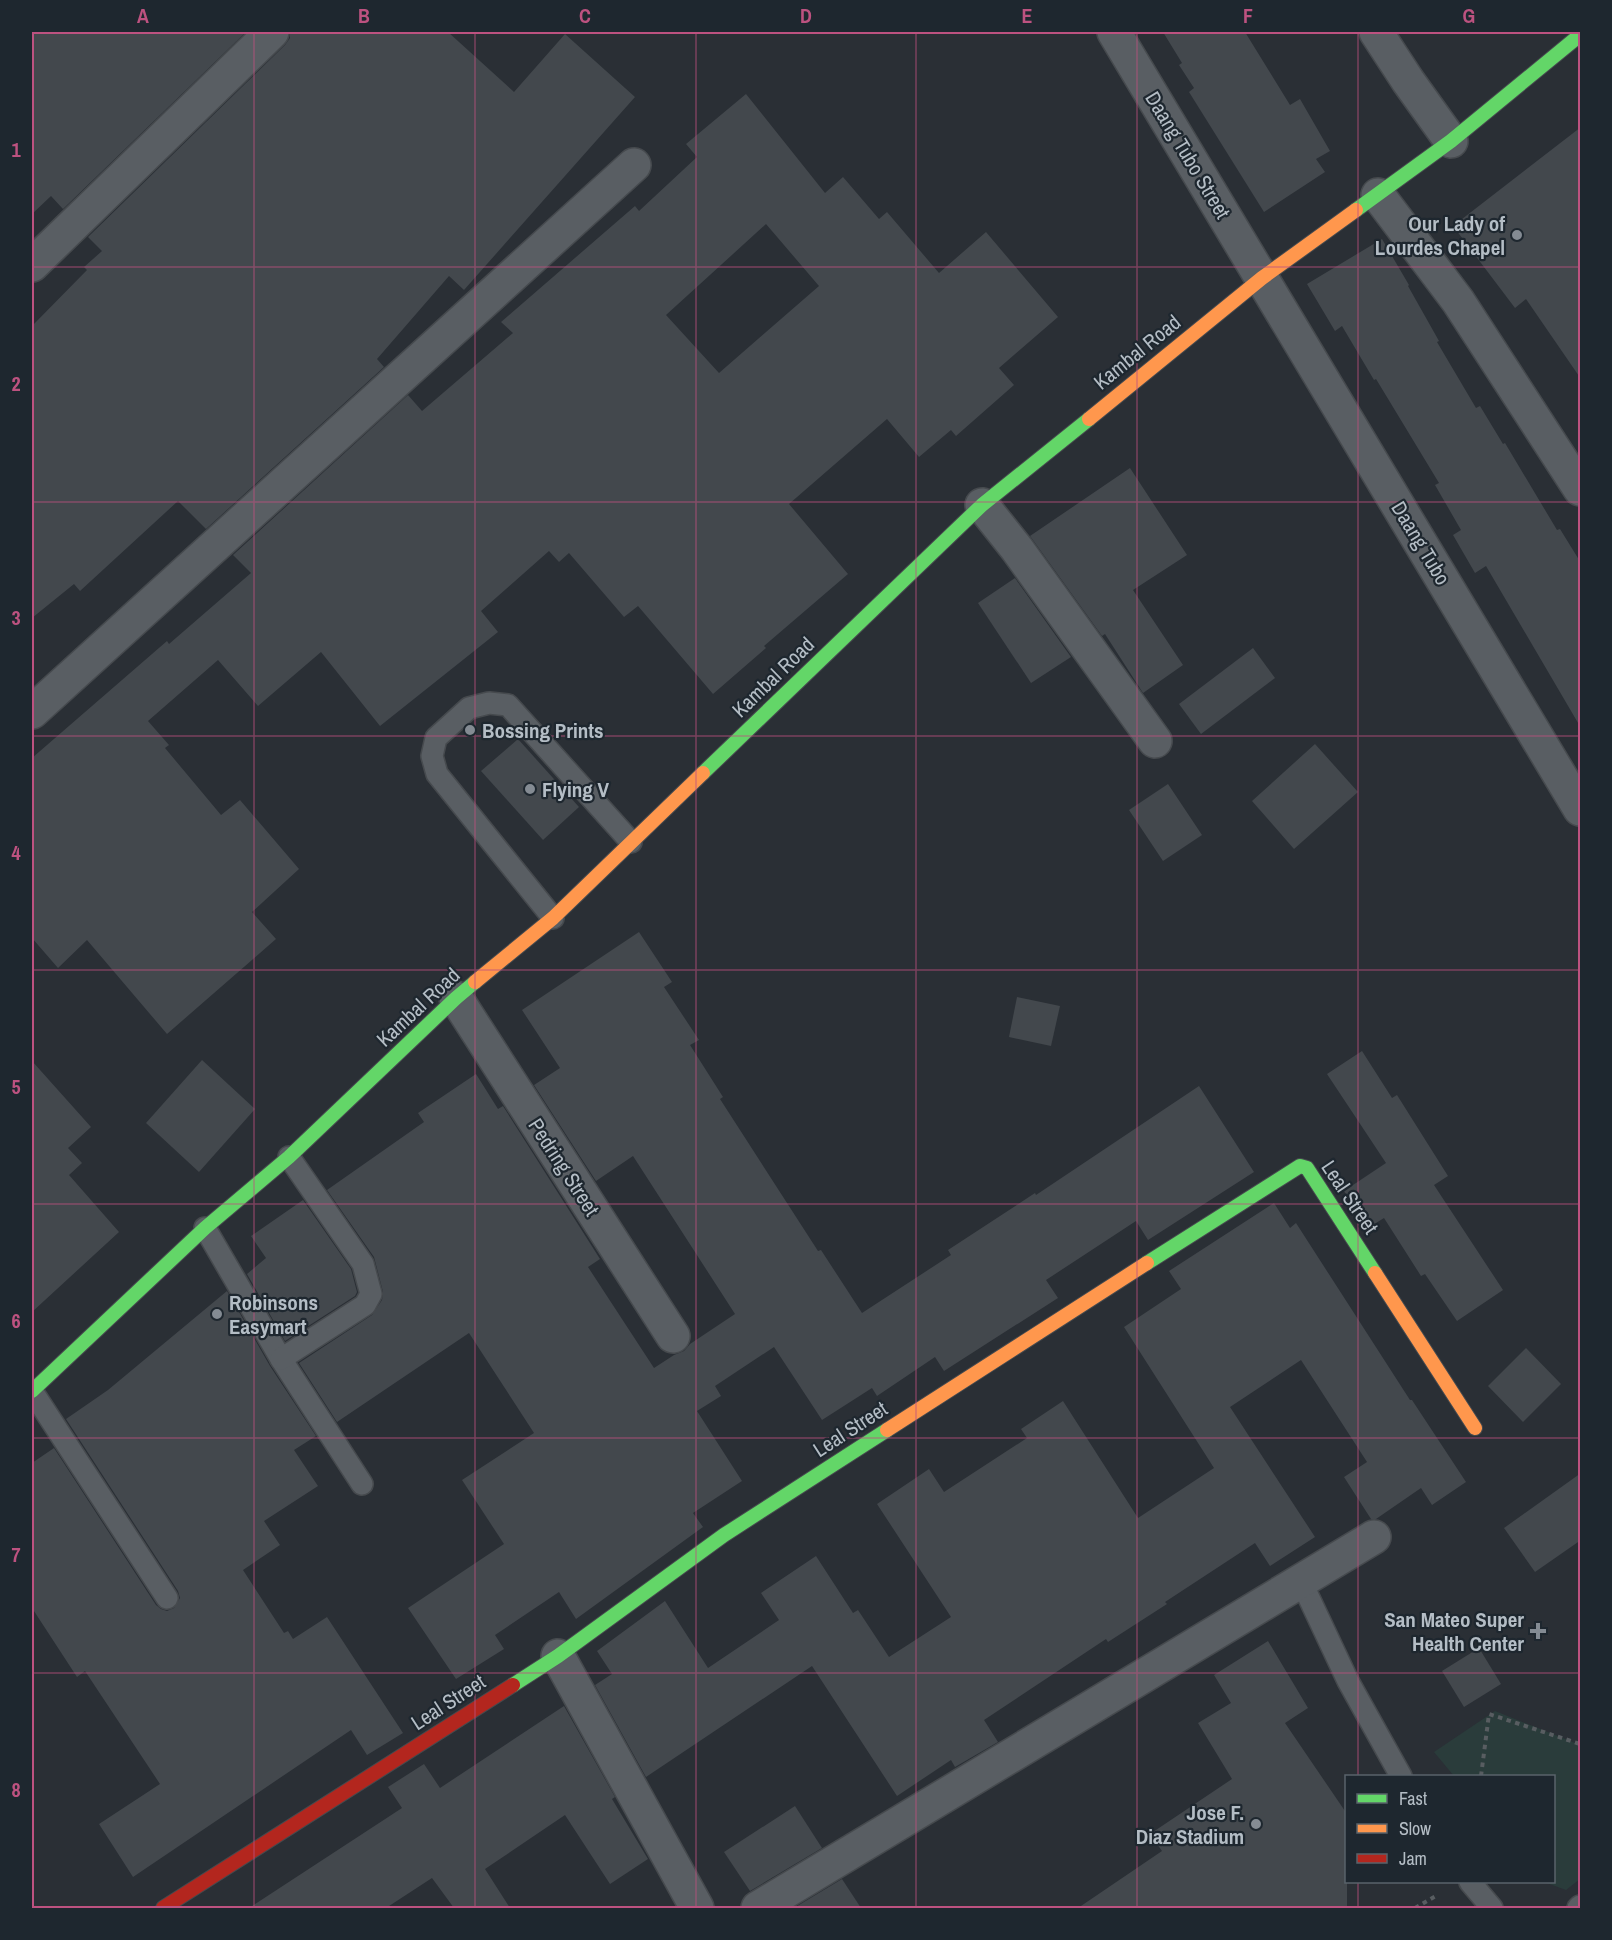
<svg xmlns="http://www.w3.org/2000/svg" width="1612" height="1940" font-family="'Archivo Narrow',sans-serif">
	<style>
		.green { fill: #2a3c3b }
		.building { fill: #43484d; fill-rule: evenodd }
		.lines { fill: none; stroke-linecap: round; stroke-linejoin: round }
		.lane-casing { stroke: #464a4e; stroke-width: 24 }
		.street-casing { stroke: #464a4e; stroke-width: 36 }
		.fast-casing { stroke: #464a4e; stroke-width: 16 }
		.slow-casing { stroke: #464a4e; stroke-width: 16 }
		.jam-casing { stroke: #464a4e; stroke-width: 16 }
		.path { stroke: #585d61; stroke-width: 4; stroke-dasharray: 4.5 4.5; stroke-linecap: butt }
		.lane { stroke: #595e63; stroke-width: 21 }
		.street { stroke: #595e63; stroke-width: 33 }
		.fast { stroke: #63d668; stroke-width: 14 }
		.slow { stroke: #ff974d; stroke-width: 14 }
		.jam { stroke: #b3261e; stroke-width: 14 }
		.grid { fill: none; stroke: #bd5280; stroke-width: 1.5; stroke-opacity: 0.55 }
		.poi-dot { fill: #848b93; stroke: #1e272f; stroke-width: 2 }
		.labels { text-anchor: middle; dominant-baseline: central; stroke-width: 4.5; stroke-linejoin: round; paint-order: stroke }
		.street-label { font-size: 21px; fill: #b4bdc5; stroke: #1e272f }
		.poi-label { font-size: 21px; font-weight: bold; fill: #b4bdc5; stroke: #1e272f; text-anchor: end }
		.neatline { fill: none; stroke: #bd5280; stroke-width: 2 }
		.grid-label { font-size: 20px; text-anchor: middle; font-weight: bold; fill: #bd5280 }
	</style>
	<rect width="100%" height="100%" fill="#2a2f35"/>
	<polygon class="green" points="1495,1711 1580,1745 1580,1879 1566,1890 1544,1882 1554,1882 1554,1776 1454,1776 1434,1752"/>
	<g class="building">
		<polygon points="32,32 246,32 63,209 51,196 32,214"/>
		<polygon points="290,32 448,32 514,92 565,34 635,97 464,290 449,276 377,359 384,367 206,529 178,501 80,591 74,584 32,618 32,326 87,270 84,267 102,251 88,237 285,45 290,38"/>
		<polygon points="1163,32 1245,32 1290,105 1300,99 1330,151 1316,159 1325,172 1264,212 1189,92 1194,88 1179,65 1182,63"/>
		<path d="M746,94L825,193L843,177L879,219L887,212L939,273L986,232L1058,317L999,368L1014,385L956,436L951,430L919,457L887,419L789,504L848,574L764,646L766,648L713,694L638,606L624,617L569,553L559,562L549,551L481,611L498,632L380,726L321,652L258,706L218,660L148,721L169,745L165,748L221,815L240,800L299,869L252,912L276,939L167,1034L87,940L58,968L32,938V758L167,641L169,644L251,573L233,555L408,395L422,411L513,333L501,322L635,206L639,211L697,157L686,144ZM766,224L819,286L719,373L666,315Z"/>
		<polygon points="1581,127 1581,379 1526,299 1515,308 1453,226"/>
		<polygon points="1382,239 1409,285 1408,286 1439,341 1437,342 1476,408 1480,406 1503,444 1505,443 1557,530 1560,529 1581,563 1581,728 1486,566 1475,573 1453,535 1461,530 1435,485 1439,483 1376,379 1374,380 1342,326 1335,331 1307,284"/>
		<polygon points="1130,468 1187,555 1133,590 1183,665 1143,693 1105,634 1102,636 1030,536"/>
		<polygon points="1015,578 1071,657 1031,683 978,603"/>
		<polygon points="1253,648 1275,678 1201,734 1179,704"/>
		<polygon points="518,739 579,807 543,840 481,771"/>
		<polygon points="1315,744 1358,792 1294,849 1252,801"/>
		<polygon points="1168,784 1202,835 1163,861 1129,810"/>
		<polygon points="639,932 672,982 664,987 699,1040 690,1045 723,1097 720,1099 818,1251 821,1250 862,1313 951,1255 948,1250 1035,1193 1036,1195 1199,1086 1254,1172 1148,1240 1136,1221 1046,1280 1058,1298 944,1371 935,1357 877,1396 872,1388 822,1420 774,1347 715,1386 721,1396 697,1411 742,1481 693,1513 703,1527 576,1619 559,1592 495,1635 504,1649 456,1679 408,1608 504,1544 462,1480 534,1433 469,1333 337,1422 299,1363 372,1315 382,1300 383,1292 374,1257 327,1190 424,1122 418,1113 476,1074 498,1109 503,1106 600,1259 588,1267 654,1368 674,1355 684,1351 690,1344 735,1314 633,1156 596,1181 534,1085 560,1068 522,1010"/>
		<polygon points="1017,997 1060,1006 1051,1046 1009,1037"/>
		<polygon points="1362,1051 1392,1098 1397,1095 1448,1176 1434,1185 1503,1290 1457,1321 1425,1274 1421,1276 1384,1218 1368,1228 1344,1191 1386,1163 1327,1074"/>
		<polygon points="202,1060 255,1109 199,1172 146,1123"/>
		<polygon points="32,1061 91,1127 68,1148 82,1163 69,1175 119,1232 32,1312"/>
		<polygon points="303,1200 351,1269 357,1292 355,1296 285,1341 247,1274 266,1258 251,1236"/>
		<polygon points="1274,1203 1290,1228 1296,1223 1410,1400 1412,1400 1466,1482 1432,1505 1421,1488 1376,1519 1371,1519 1344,1477 1367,1462 1301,1360 1230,1407 1315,1537 1270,1566 1255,1543 1165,1602 1167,1604 1108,1642 1106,1639 984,1720 998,1742 955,1767 951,1760 897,1796 812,1666 646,1777 595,1685 612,1674 597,1651 665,1601 708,1668 779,1620 761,1593 816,1556 853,1613 858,1610 889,1657 951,1617 877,1504 929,1469 944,1492 1027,1438 1021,1429 1063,1401 1138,1518 1214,1468 1124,1327 1181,1289 1169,1271"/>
		<polygon points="227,1291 270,1366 316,1436 294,1450 318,1486 264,1521 280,1545 243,1570 284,1633 288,1631 293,1639 327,1617 403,1733 367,1755 351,1730 133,1877 99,1824 160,1784 85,1671 77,1677 32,1608 32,1463 54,1448 156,1605 161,1609 167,1611 174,1608 180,1598 178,1591 66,1419 108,1390"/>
		<polygon points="1526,1348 1561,1384 1523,1422 1488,1386"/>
		<polygon points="1581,1473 1581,1540 1535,1572 1504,1528"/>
		<polygon points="1268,1641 1308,1708 1285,1723 1347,1814 1347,1908 1078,1908 1162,1851 1150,1834 1232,1779 1198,1723 1231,1703 1214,1675"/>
		<polygon points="1479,1648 1501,1684 1464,1707 1442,1671"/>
		<polygon points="564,1706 615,1797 612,1799 648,1859 610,1884 565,1815 485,1869 510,1908 454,1908 432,1878 386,1908 249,1908 402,1808 388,1787 424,1764 440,1788"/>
		<polygon points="795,1806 822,1848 750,1891 724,1852"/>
		<polygon points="842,1879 861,1908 794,1908"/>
	</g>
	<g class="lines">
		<g class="lane-casing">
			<g id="lane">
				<polyline points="553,918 437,774 432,756 436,738 469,708 489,703 508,705 631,842"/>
				<polyline points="205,1228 281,1359 362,1484"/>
				<polyline points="281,1359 365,1305 371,1294 363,1264 289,1157"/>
				<polyline points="32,1391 167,1598"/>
				<polyline points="1301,1581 1348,1681 1401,1776"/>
				<polyline points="1470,1882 1492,1908"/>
				<polyline points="1578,1908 1580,1906"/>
			</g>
		</g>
		<g class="street-casing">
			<g id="street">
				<polyline points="1114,32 1580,809"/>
				<polyline points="1376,32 1408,81 1451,141"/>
				<polyline points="1378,195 1458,301 1580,489"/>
				<polyline points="32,265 272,32"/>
				<polyline points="982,505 1017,549 1155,741"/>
				<polyline points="32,712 634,165"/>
				<polyline points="456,998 673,1336"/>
				<polyline points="558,1656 697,1908"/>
				<polyline points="758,1908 1374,1537"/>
			</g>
		</g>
		<g class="fast-casing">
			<g id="fast">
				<polyline points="1356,210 1451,141 1580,35"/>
				<polyline points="703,773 982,505 1089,419"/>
				<polyline points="1147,1263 1300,1166 1307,1168 1375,1273"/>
				<polyline points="32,1391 205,1228 289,1157 456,998 475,982"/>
				<polyline points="513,1685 558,1656 724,1535 887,1430"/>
			</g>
		</g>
		<g class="slow-casing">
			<g id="slow">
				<polyline points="1089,419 1262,278 1356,210"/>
				<polyline points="475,982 553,918 703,773"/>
				<polyline points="1375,1273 1475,1428"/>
				<polyline points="887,1430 1147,1263"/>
			</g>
		</g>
		<g class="jam-casing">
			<polyline id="jam" points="163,1908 513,1685"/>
		</g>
		<g class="path">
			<polyline points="1481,1776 1489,1714 1580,1744 1580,1746"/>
			<polyline points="1415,1908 1436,1896"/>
		</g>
		<use href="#lane" class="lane"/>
		<use href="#street" class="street"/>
		<use href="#fast" class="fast"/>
		<use href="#slow" class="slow"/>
		<use href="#jam" class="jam"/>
	</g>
	<path class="grid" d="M254,32V1908M475,32V1908M696,32V1908M916,32V1908M1137,32V1908M1358,32V1776M32,267H1580M32,502H1580M32,736H1580M32,970H1580M32,1204H1580M32,1438H1580M32,1673H1580M1358,1882V1908"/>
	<g class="poi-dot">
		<circle cx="1517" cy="235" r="6"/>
		<circle cx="470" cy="730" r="6"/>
		<circle cx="530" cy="789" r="6"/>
		<circle cx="217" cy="1314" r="6"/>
		<path d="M1535 1622h6v6h6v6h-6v6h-6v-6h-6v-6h6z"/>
		<circle cx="1256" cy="1824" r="6"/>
	</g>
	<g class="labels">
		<g class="street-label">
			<text transform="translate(1188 155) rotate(59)">Daang Tubo Street</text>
			<text transform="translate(1137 352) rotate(-39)">Kambal Road</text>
			<text transform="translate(1421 543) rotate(59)">Daang Tubo</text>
			<text transform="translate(773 677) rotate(-44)">Kambal Road</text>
			<text transform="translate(418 1007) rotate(-43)">Kambal Road</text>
			<text transform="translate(564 1167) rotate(57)">Pedring Street</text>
			<text transform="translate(1350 1197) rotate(56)">Leal Street</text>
			<text transform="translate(850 1429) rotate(-33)">Leal Street</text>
			<text transform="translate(448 1702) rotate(-33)">Leal Street</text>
		</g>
		<g class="poi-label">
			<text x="1505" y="223">Our Lady of<tspan x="1505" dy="24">Lourdes Chapel</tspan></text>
			<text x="482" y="730" text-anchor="start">Bossing Prints</text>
			<text x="542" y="789" text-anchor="start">Flying V</text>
			<text x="229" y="1302" text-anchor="start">Robinsons<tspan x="229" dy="24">Easymart</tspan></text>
			<text x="1524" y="1619">San Mateo Super<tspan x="1524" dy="24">Health Center</tspan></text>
			<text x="1244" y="1812">Jose F.<tspan x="1244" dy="24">Diaz Stadium</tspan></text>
		</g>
	</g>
	<rect width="1612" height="1940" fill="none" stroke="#1e272f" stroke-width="66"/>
	<rect x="1345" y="1775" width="210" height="108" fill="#1e272f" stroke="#5a636b" stroke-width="1.5"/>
	<rect x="1357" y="1794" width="30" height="9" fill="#63d668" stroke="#5a636b" stroke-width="1.5"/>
	<text x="1399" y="1805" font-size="18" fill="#b4bdc5">Fast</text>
	<rect x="1357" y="1824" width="30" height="9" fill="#ff974d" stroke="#5a636b" stroke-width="1.5"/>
	<text x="1399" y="1835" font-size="18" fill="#b4bdc5">Slow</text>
	<rect x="1357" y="1854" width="30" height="9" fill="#b3261e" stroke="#5a636b" stroke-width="1.5"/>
	<text x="1399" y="1865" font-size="18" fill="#b4bdc5">Jam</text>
	<rect x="33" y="33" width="1546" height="1874" class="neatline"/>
	<g class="grid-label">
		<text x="143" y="23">A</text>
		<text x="364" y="23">B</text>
		<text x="585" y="23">C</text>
		<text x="806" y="23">D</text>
		<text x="1027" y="23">E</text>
		<text x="1248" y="23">F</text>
		<text x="1469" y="23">G</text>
		<text x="16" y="157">1</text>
		<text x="16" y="391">2</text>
		<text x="16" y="625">3</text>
		<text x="16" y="860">4</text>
		<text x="16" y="1094">5</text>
		<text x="16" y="1328">6</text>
		<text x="16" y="1562">7</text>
		<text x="16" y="1797">8</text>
	</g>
</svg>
